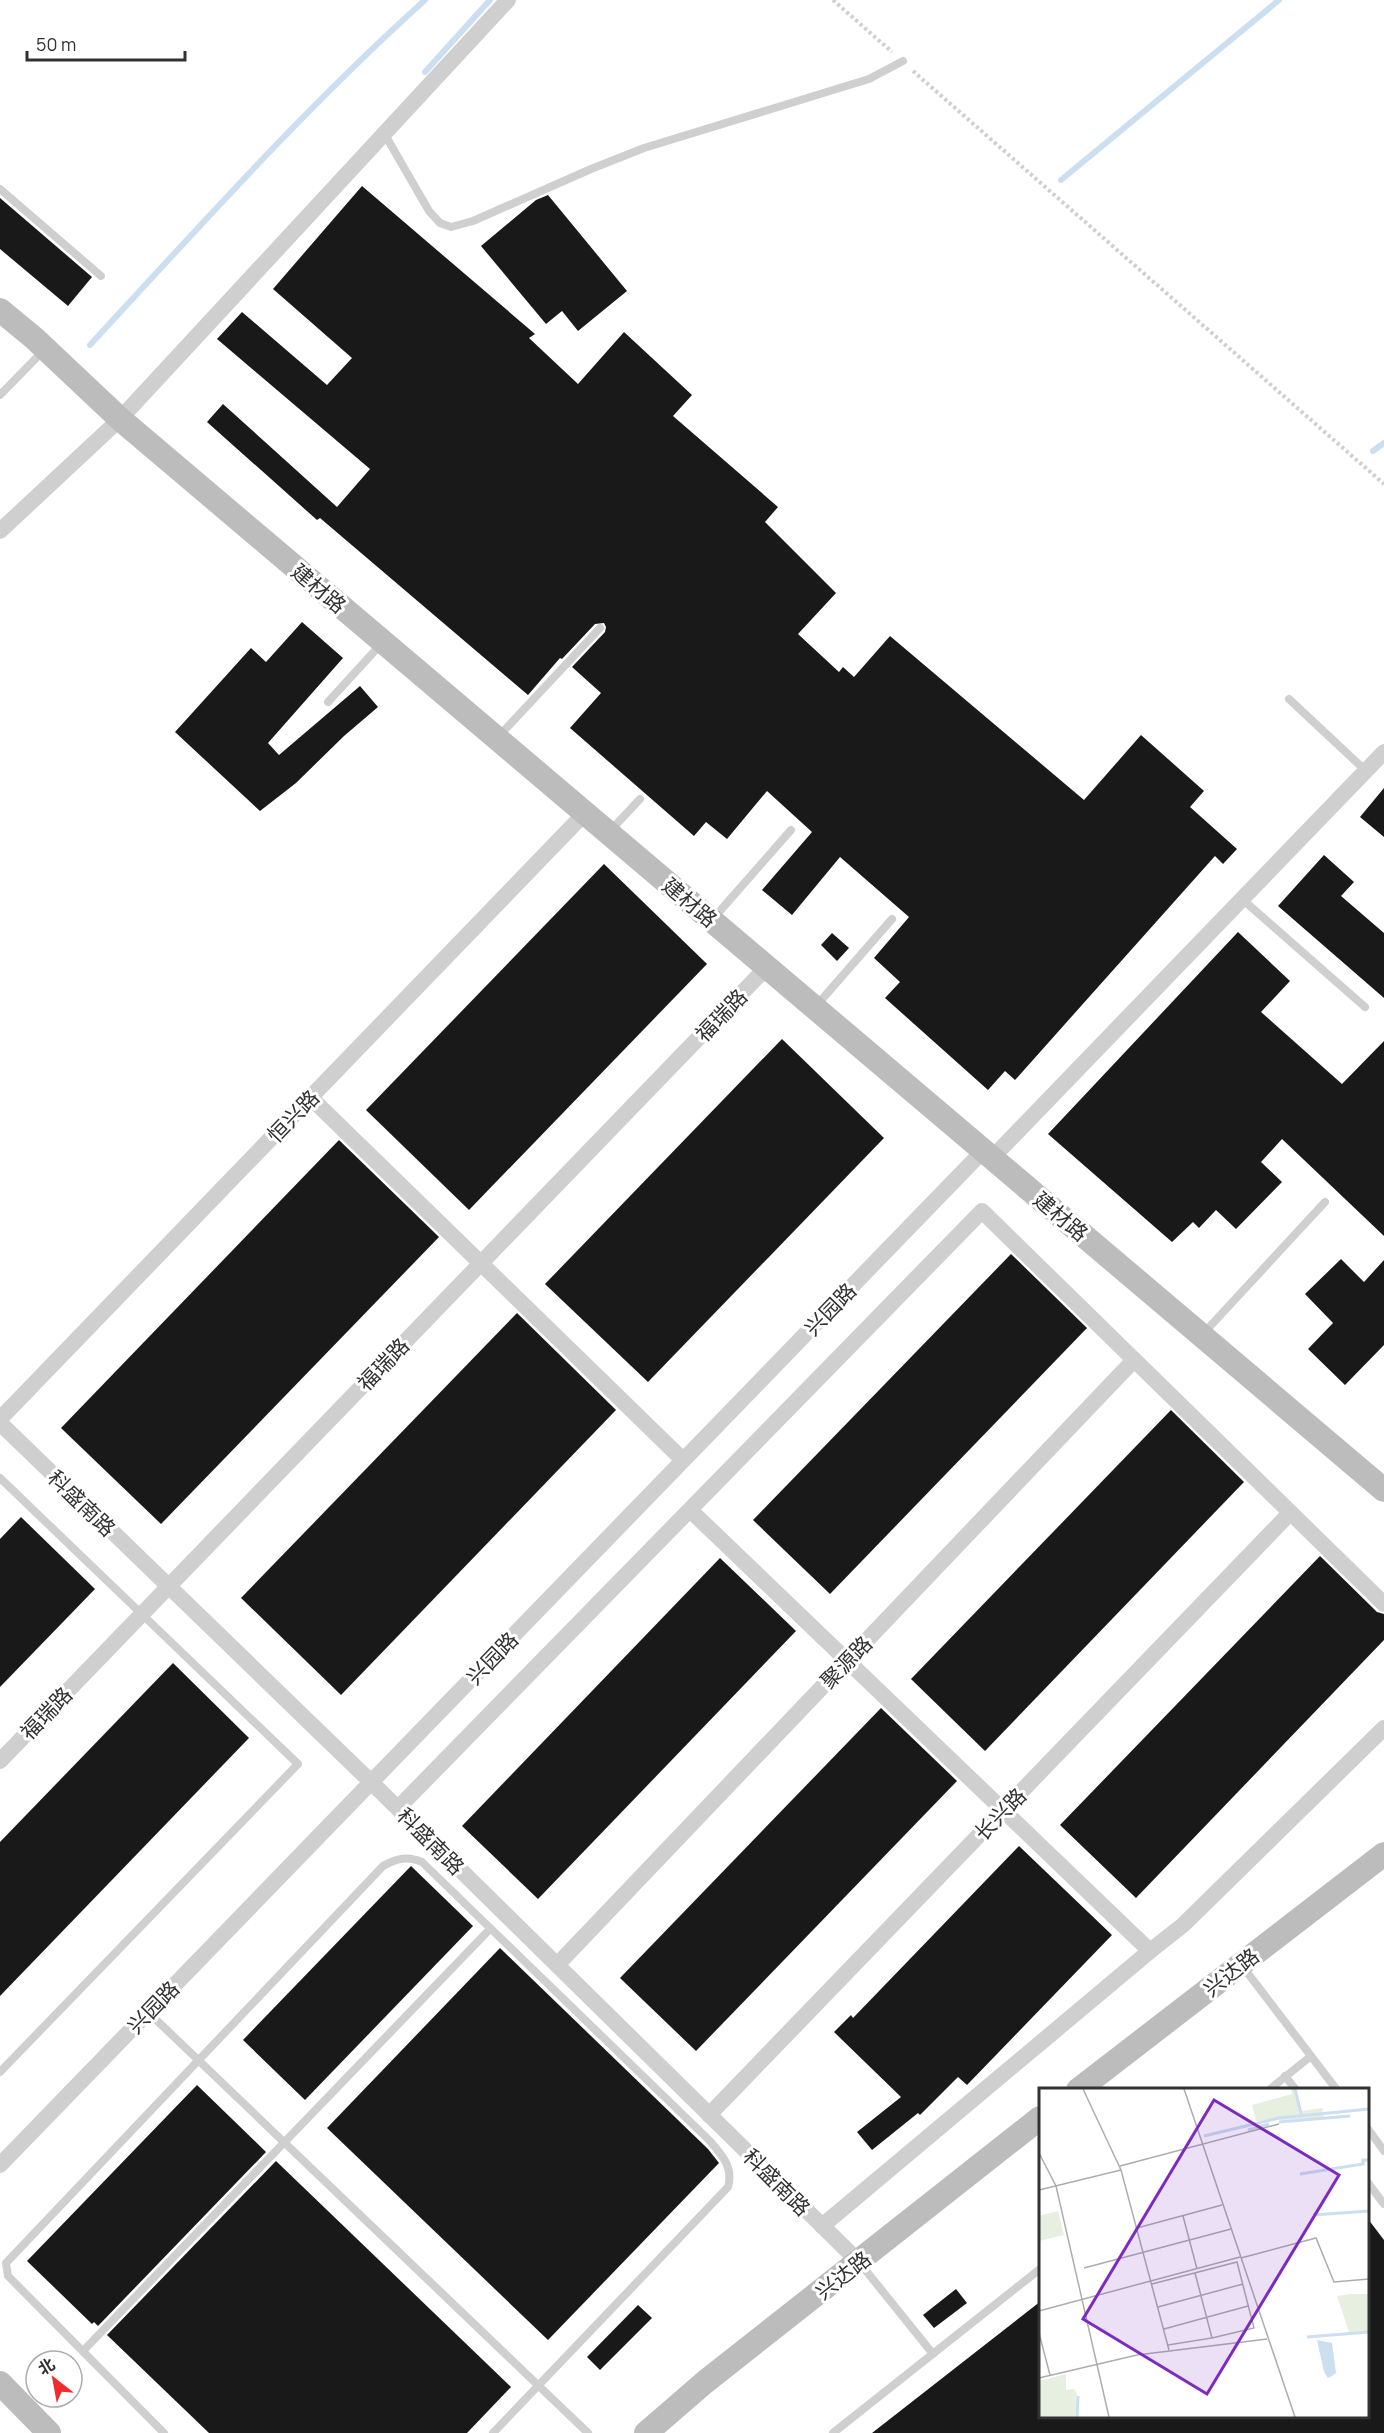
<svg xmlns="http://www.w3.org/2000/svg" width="1384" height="2433" font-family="Manrope,'Noto Sans SC',sans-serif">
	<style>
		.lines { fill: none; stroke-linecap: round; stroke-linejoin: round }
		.stream { stroke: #cbdff0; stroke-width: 6 }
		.building { fill: #191919 }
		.path { stroke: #cfcfcf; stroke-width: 4; stroke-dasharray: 3 3; stroke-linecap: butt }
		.lane { stroke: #cfcfcf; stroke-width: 8 }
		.street { stroke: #cfcfcf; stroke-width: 16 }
		.secondary { stroke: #bcbcbc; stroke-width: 24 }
		.labels { text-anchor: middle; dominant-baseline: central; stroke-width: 6; stroke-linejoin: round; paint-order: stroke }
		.street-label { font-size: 21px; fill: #323232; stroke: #fff }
		.inset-river { fill: none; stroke: #cbdff0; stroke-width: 3 }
		.inset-road { fill: none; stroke: #adadad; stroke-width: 1.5 }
		.view { fill: #7b2cbf; fill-opacity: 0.15; stroke: #7b2cbf; stroke-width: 3 }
		.inset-edge { fill: none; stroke: #323232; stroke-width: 3 }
	</style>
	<rect width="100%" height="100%" fill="#fff"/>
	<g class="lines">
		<g class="stream">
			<polyline points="425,72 490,0"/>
			<polyline points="1061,180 1279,0"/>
			<path d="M90,345C199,227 306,107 425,0"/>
			<polyline points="1373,451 1384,443"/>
		</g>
	</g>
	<g class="building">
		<polygon points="362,186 535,334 529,338 578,384 624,332 692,395 673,416 778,507 765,522 836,593 798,634 839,672 843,667 854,677 890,636 1084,800 1141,735 1204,791 1190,807 1237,849 1223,864 1215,856 1015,1080 1005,1071 988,1090 885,998 900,982 874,958 909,917 840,857 792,915 762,890 812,832 767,791 727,839 706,822 694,836 570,728 601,693 572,667 605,632 606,627 604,623 595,624 562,659 560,658 528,695 320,518 317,520 207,422 223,404 337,507 370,469 217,339 242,312 327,385 352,358 273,289"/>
		<polygon points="548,195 627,291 578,331 562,311 546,324 481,246 536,200"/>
		<polygon points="0,198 92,277 68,306 0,249"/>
		<polygon points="302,622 343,658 268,743 279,755 360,686 378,707 344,736 296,783 260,811 175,732 251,648 266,662"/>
		<polygon points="1384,788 1384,837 1360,817"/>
		<polygon points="1324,855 1354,882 1341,896 1384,933 1384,998 1278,906"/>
		<polygon points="604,864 707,964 469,1210 366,1110"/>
		<polygon points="1238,932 1290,981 1261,1012 1342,1084 1384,1041 1384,1236 1282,1139 1261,1162 1282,1182 1236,1229 1216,1210 1199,1228 1193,1222 1172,1242 1048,1134"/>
		<polygon points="832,933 849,948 837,961 821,945"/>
		<polygon points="782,1039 884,1138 648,1382 545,1284"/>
		<polygon points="339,1140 439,1237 161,1524 61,1428"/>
		<polygon points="1011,1254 1087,1328 830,1594 753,1520"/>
		<polygon points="1341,1259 1364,1282 1384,1260 1384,1345 1345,1385 1308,1349 1333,1323 1305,1294"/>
		<polygon points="517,1313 616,1410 341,1695 241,1598"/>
		<polygon points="1171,1410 1244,1482 985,1751 911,1679"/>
		<polygon points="21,1517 95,1589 0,1687 0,1539"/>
		<polygon points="1320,1556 1377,1612 1384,1614 1384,1640 1136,1898 1060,1825"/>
		<polygon points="720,1558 796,1631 538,1899 462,1826"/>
		<polygon points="173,1663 249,1738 0,1996 0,1842"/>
		<polygon points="881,1708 957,1781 696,2051 620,1978"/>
		<polygon points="1019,1846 1112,1935 967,2085 958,2077 920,2115 918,2113 872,2150 857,2132 901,2097 834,2032 851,2015 853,2018"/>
		<polygon points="411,1866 473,1926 305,2100 243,2040"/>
		<polygon points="500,1948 708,2149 719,2163 548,2340 327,2128"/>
		<polygon points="197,2085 266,2152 98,2326 94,2322 92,2324 27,2261"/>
		<polygon points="276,2161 511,2387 467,2433 209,2433 107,2335"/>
		<polygon points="1368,2219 1384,2240 1384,2433 872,2433 1041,2301 1041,2416 1368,2416"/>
		<polygon points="956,2289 967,2303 934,2328 923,2315"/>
		<polygon points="638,2305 652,2318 600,2370 587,2357"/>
	</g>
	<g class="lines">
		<g class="path">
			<polyline points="833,0 892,52"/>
			<polyline points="913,71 1384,484"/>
		</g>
		<g class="lane">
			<polyline points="384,133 429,211 440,223 451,227 473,221 591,169 644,148 869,79 903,61"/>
			<polyline points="0,189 101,276"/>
			<polyline points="0,395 45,349"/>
			<polyline points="1289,699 1366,771"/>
			<polyline points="328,702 382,643"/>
			<polyline points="499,736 600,628"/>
			<polyline points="611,830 640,799"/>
			<polyline points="1242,899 1365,1007"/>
			<polyline points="712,920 791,830"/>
			<polyline points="817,1005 892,919"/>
			<polyline points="1202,1335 1325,1202"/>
			<polyline points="0,1478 298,1764 0,2072"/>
			<polyline points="1243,1967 1337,2090"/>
			<polyline points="148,2012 588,2433"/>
			<polyline points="1285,2076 1296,2090"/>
			<polyline points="1269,2090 1311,2056"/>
			<polyline points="1368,2129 1384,2151"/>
			<polyline points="1368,2183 1384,2204"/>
			<polyline points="859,2262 933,2354"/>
			<polyline points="83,2351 490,1929"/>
			<path d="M164,2433L14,2282L8,2276L6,2263L383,1866C397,1858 407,1856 422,1862L709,2140C721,2154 734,2167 728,2187L493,2433"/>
			<polyline points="833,2433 1040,2269"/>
		</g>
		<g class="street">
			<polyline points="0,531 120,419 508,0"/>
			<polyline points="311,1098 683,1460"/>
			<polyline points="992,1158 1384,752"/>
			<polyline points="0,1419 585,813"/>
			<polyline points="0,1423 371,1782 859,2262"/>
			<polyline points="690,1510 1150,1951 822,2226"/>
			<polyline points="0,1761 767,967"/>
			<polyline points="398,1808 982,1211 1384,1604"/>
			<polyline points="1150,1951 1183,1925 1384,1728"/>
			<polyline points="557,1965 1134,1360"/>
			<polyline points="709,2115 1290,1513"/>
			<polyline points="0,2165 983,1151"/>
		</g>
		<g class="secondary">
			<polyline points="0,310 34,338 120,419 1384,1490"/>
			<polyline points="1078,2090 1384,1854"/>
			<polyline points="0,2383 49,2433"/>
			<polyline points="646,2433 705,2382 1040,2118"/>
		</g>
	</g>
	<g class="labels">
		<g class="street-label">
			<text transform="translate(319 588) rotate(40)">建材路</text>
			<text transform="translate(690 902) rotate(40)">建材路</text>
			<text transform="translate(721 1015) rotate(-46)">福瑞路</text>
			<text transform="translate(293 1116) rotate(-46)">恒兴路</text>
			<text transform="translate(1061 1216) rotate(40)">建材路</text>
			<text transform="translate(830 1309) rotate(-46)">兴园路</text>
			<text transform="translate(383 1364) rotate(-46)">福瑞路</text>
			<text transform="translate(82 1503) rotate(44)">科盛南路</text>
			<text transform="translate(492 1658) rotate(-46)">兴园路</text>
			<text transform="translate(846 1662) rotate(-46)">聚源路</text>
			<text transform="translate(46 1713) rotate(-46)">福瑞路</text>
			<text transform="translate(1000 1814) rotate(-46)">长兴路</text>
			<text transform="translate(431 1841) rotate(45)">科盛南路</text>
			<text transform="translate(1231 1972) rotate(-38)">兴达路</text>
			<text transform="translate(153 2007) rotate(-46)">兴园路</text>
			<text transform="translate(777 2182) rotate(45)">科盛南路</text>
			<text transform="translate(843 2275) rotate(-38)">兴达路</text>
		</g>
	</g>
	<g transform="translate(1039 2088)">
		<rect width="330" height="330" fill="#fff"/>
		<path d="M19,123L25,147L0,153V128Z" fill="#e7efe0"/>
		<path d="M252,1H257L263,23L283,20L285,30L217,33L213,17L253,6ZM311,206H330V243L310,244L298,208ZM27,286V302L35,301L38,306L36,329H0V293Z" fill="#e7efe0"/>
		<path d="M278,252L293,255L297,285L293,288L289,290L285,284Z" fill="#cbdff0"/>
		<path class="inset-river" d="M256,1L262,26M240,34L311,28M209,42L230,36M165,48L240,30L330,21M261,86L324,76V72H330M274,127L330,123M268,249L330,244M38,329L39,308"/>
		<path class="inset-road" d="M44,1L82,82L130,262M145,1L256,329M0,65L17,98L70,329M81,78L240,36M0,102L82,82M144,128L158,181M98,140L183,117M202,170L277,150L295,194L330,191M45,180L192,141M113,196L198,174L215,240L173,250M119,219L204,196M0,223L201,169M125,241L209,218M0,245L11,287M129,257L173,250L156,185M0,290L98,267L228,251"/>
		<path class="view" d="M175,12L300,87L168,306L44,231Z"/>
		<rect width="330" height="330" class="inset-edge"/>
	</g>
	<g transform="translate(54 2379) rotate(329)"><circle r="28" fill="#ffffff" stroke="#adadad" stroke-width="1.5"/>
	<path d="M0-4.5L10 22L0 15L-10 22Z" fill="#f22b2d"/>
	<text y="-9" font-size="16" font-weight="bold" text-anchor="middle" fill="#323232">北</text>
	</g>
	<path d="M27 51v9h158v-9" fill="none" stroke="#323232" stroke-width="3"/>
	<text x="36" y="51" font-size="18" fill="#323232" stroke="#ffffff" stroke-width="4.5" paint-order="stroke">50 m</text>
</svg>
